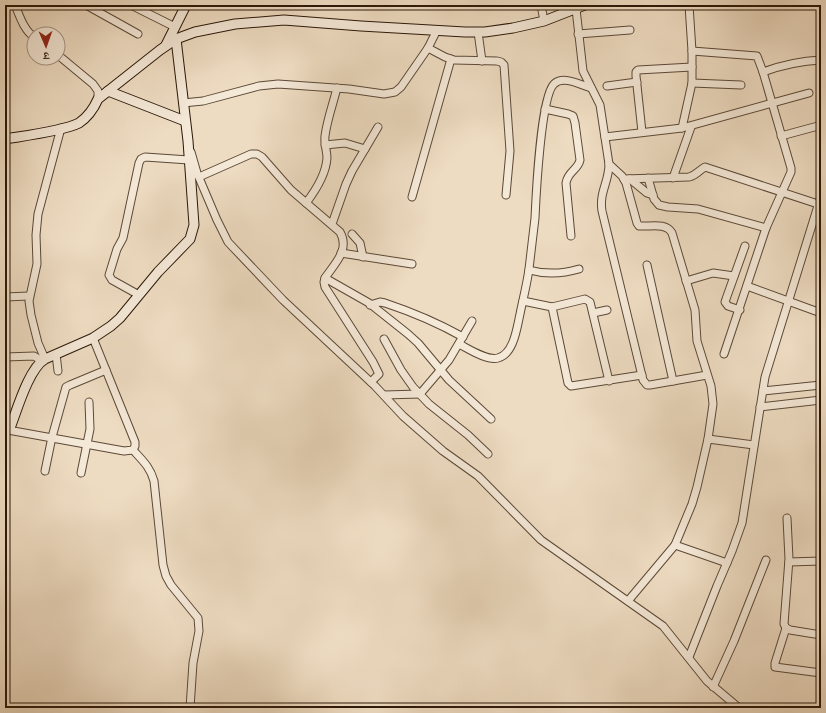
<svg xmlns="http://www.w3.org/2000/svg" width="826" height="713" font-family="'IM FELL Great Primer','Noto Serif Devanagari',serif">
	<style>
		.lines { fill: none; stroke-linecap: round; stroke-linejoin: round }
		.street-casing { stroke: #5c4937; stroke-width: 9 }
		.secondary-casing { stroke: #2b1809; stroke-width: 11 }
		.street { stroke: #f4e8d7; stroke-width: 7 }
		.secondary { stroke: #f4e8d7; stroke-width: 9 }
	</style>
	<rect width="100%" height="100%" fill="#eedcc2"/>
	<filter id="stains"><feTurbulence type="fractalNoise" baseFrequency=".005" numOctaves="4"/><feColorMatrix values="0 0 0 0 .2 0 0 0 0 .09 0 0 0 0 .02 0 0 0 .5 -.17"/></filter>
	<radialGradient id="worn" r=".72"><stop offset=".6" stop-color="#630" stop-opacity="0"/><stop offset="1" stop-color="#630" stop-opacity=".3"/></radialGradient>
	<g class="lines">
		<g class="street-casing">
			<g id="street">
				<path d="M15,5C20,17 24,30 34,37"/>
				<polyline points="86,5 138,34"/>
				<polyline points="131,5 175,27"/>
				<polyline points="541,5 544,21"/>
				<path d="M576,9L583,71L600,105L609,164C609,182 599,192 602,211L643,380L647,385H650L707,375"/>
				<polyline points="478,32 482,61"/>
				<polyline points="578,34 630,30"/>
				<polyline points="428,48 445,57 454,60 497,61 501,62 504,65 510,151 506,195"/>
				<polyline points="692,51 757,56 763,72 791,168 791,172 766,228 724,354"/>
				<polyline points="58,55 93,84 98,91 98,99"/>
				<path d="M763,72C782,65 800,61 821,60"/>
				<polyline points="692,83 741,85"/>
				<polyline points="607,86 637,82"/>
				<polyline points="183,103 203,101 259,86 278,84 349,89 384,94 395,92 401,87 428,48 437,30"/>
				<path d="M545,109L568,114L573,116L575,123L580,160C578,170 568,171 566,183L571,236"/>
				<polyline points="682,128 692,83 692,51 689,5"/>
				<polyline points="642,132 636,76 636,72 638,70 692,67"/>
				<polyline points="781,136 818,126"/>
				<polyline points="605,137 682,128 809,93"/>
				<polyline points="325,145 345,143 365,149"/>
				<polyline points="191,152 197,173 217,220 228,242 283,300 375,386 403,416 443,451 478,476 541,540 663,626 707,681 739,708"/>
				<path d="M609,164L622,176L626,183L637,223L639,226C650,227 666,222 672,233L695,310L697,341L711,386L713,404L708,439L697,487L692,504L675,545L628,601"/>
				<path d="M199,177L251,154H257L262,157L291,190L340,232C350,250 335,263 325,278L324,282L325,287L373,362L379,374L371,382"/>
				<polyline points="648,178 654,199 659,205 668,207 698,209 766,228"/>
				<polyline points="673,178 691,127"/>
				<path d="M624,179L689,177C697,175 699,170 705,167L821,205"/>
				<polyline points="630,179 647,193 653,195"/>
				<polyline points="412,197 451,59"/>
				<path d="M306,203C316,190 326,174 327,158C327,151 324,144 325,136C327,120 333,104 337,88"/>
				<polyline points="332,224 346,184 352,171 378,127"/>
				<polyline points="352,234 360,243 363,257"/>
				<polyline points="341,253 412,264"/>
				<polyline points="647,265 673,381"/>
				<path d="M529,270C547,275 562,274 579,269"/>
				<polyline points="325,278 369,303 408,334 418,343 449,380 491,419"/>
				<polyline points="686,281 713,273 734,276"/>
				<polyline points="747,286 821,313"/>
				<polyline points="139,295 112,280 109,275 117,249 123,238 139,163 141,159 145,157 189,160"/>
				<polyline points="5,297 29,296"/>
				<polyline points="523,301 552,307 585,299 590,302 609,381"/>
				<path d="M370,305L380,302L385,303C412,312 438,323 463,337"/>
				<polyline points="552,307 568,383 571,386 642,375"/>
				<polyline points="740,310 728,306 725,302 726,299 745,246"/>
				<polyline points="593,313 607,310"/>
				<polyline points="384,339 401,370 413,387 429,404 468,435 488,454"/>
				<path d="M459,344C469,349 487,361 498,358C514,354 517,327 520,314C523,299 527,284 529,269C531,252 533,235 535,218C536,196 541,96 554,84C563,75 581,85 591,88"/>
				<polyline points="56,354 58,371"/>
				<polyline points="5,357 34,356 42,361"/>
				<polyline points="45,359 38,343 31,315 29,301 37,264 36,235 38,214 61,128"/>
				<polyline points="763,391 821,385"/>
				<polyline points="384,395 420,394 449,360 472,321"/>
				<polyline points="760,407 821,400"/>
				<polyline points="8,430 124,451 133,450 135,446 135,442 93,338"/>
				<polyline points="708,439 754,445"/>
				<path d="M133,450C143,461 150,467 154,481L163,565L166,576L171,585L198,618L199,631L193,663L190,708"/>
				<polyline points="45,471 52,437 66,387 70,385 106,370"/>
				<polyline points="81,473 90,429 89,402"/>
				<polyline points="787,518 789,559 784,624 786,628 790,630 821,635"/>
				<polyline points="675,545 727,563"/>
				<polyline points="789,562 821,561"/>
				<polyline points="786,628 775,663 775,667 821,673"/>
				<polyline points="689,657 717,586 732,551 742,523 765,377 821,196"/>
				<polyline points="713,687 734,641 766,560"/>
			</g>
		</g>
		<g class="secondary-casing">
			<g id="secondary">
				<polyline points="166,45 186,5"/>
				<polyline points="108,91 185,121"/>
				<path d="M5,139C23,136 64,131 79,123C88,117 94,108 98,99L160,50L176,39L195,32L235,24L284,20L361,26L465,32H485L513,28L544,21L585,5"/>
				<path d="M5,431L10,428C17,410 29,368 45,359L93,338L111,326L120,318L158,272L190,239L194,225L188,141L176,39"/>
			</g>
		</g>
		<use href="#street" class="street"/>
		<use href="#secondary" class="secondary"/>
	</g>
	<rect width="826" height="713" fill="none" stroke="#eedcc2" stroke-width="20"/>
	<rect x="6" y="6" width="814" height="701" fill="none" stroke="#2b1809" stroke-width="2"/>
	<rect x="10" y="10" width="806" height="693" fill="none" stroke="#2b1809"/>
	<g transform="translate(46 46) rotate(178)"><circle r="19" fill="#f4e8d7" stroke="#a49585"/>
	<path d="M0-3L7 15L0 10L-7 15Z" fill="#8f2418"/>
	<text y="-6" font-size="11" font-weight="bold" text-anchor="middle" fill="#2b1809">उ</text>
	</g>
	<rect width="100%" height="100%" filter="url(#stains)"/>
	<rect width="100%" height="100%" fill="url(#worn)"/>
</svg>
